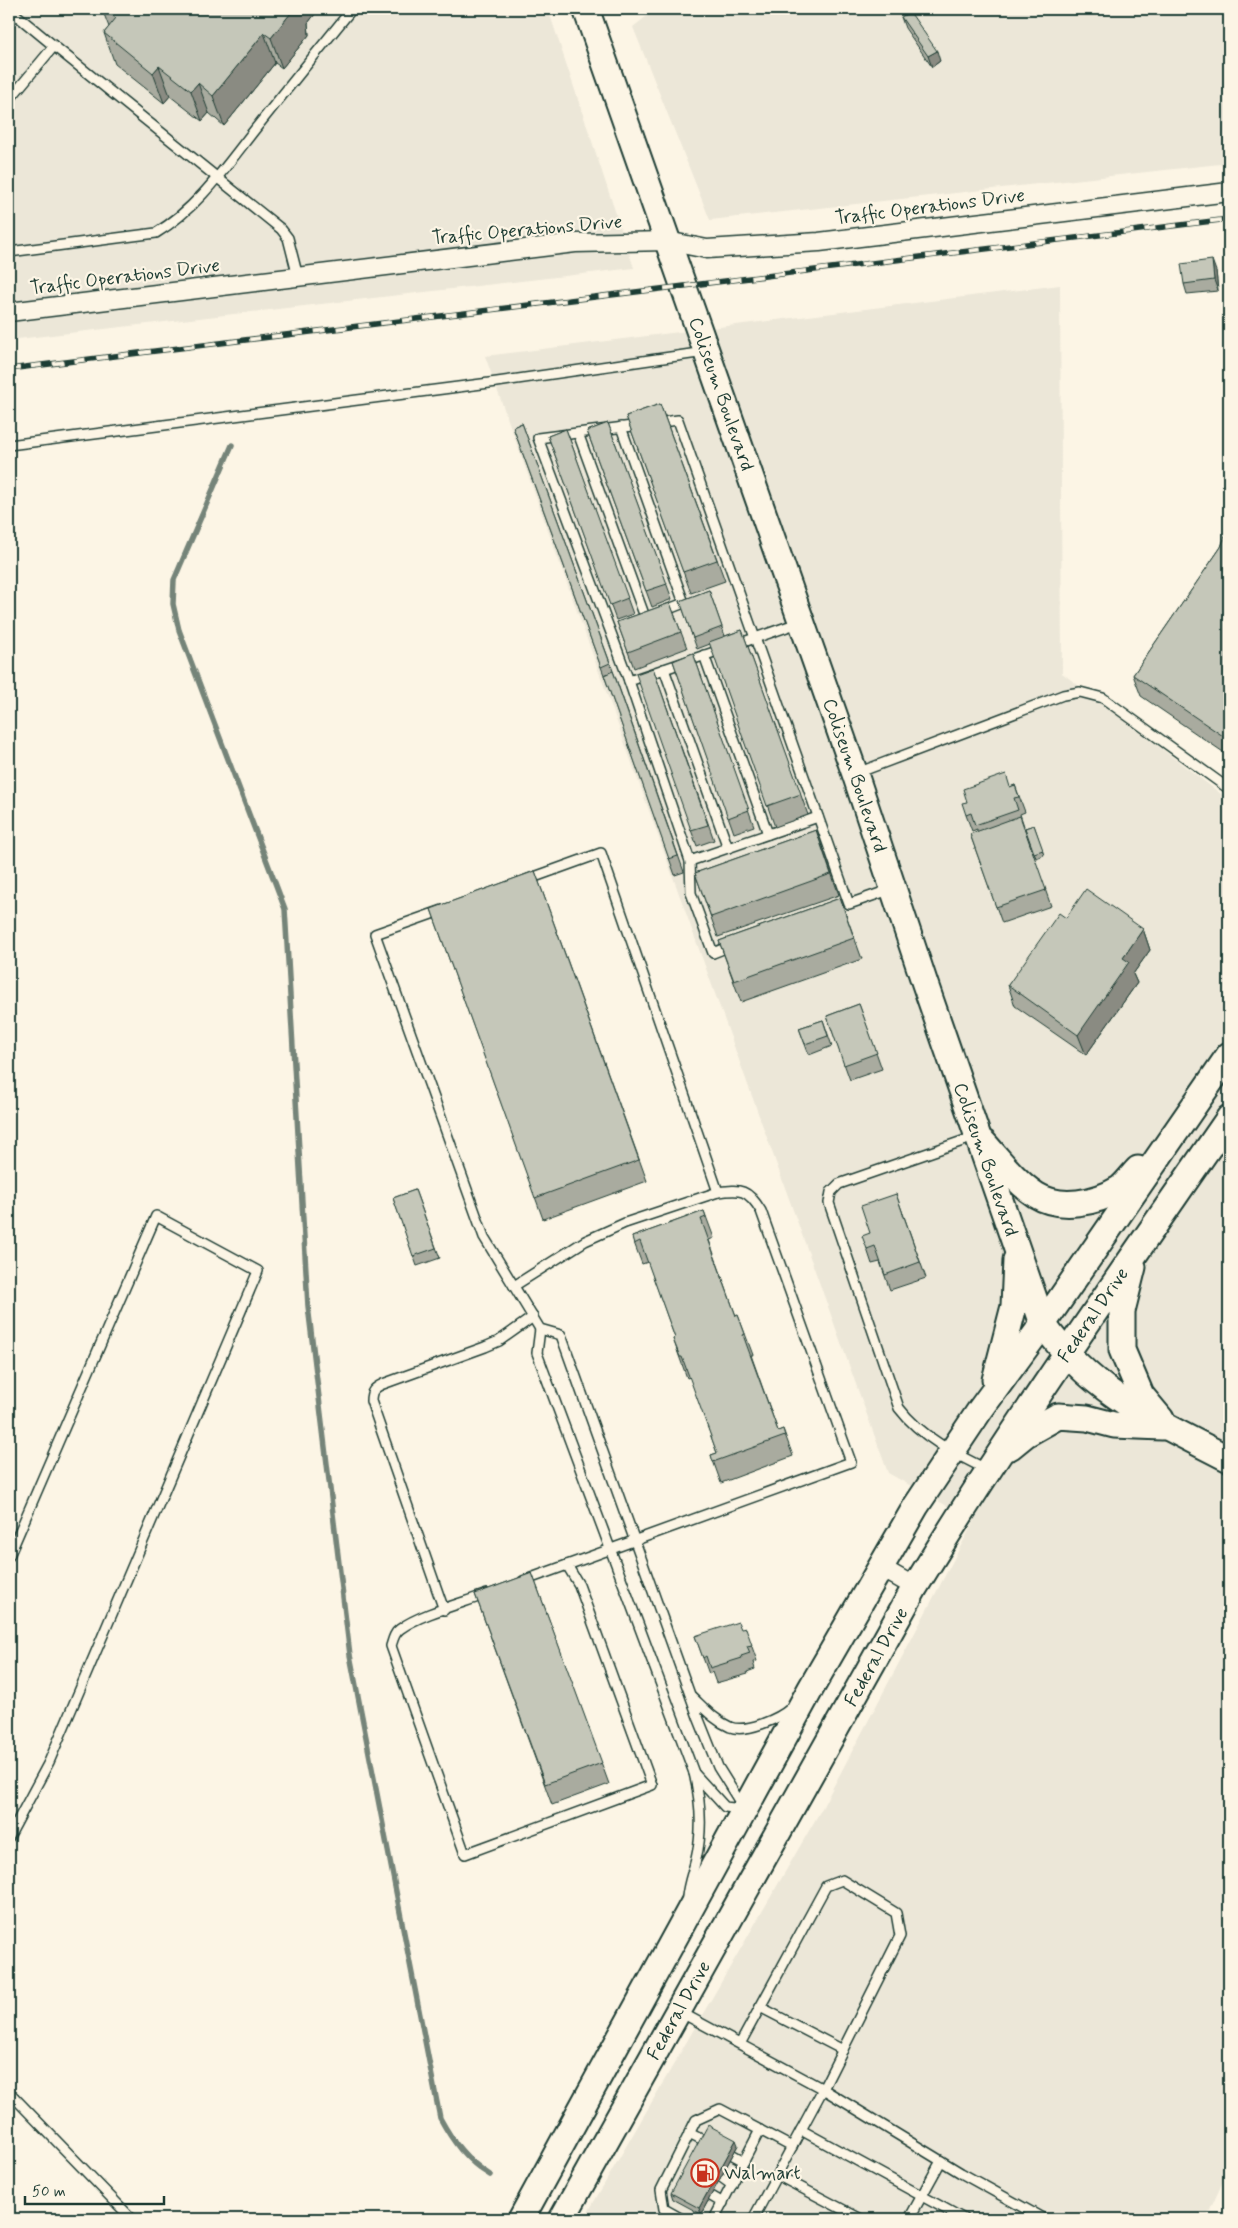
<svg xmlns="http://www.w3.org/2000/svg" width="1238" height="2228" font-family="Mynerve,sans-serif">
	<style>
		.built { fill: #ece7d8 }
		.lines { fill: none; stroke-linecap: round; stroke-linejoin: round }
		.stream { stroke: #758479; stroke-width: 5.5 }
		.service-casing { stroke: #1f3d34; stroke-width: 12 }
		.minor-casing { stroke: #1f3d34; stroke-width: 21 }
		.secondary-casing { stroke: #1f3d34; stroke-width: 29 }
		.service { stroke: #fcf5e5; stroke-width: 9 }
		.minor { stroke: #fcf5e5; stroke-width: 18 }
		.secondary { stroke: #fcf5e5; stroke-width: 25 }
		.rail-casing { stroke: #1f3d34; stroke-width: 5.5 }
		.rail { stroke: #fcf5e5; stroke-width: 4; stroke-dasharray: 11; stroke-linecap: butt }
		.wall { fill: #a9ab9f; stroke: #1f3d34 }
		.shaded-wall { fill: #8a8b82; stroke: #1f3d34 }
		.building { fill: #c5c7b9; stroke: #1f3d34 }
		.labels { text-anchor: middle; dominant-baseline: central; stroke-width: 4.5; stroke-linejoin: round; paint-order: stroke }
		.street-label { font-size: 19px; fill: #1f3d34; stroke: #fcf5e5 }
		.poi-label { font-size: 19px; fill: #1f3d34; stroke: #fcf5e5; text-anchor: start }
	</style>
	<rect width="100%" height="100%" fill="#fcf5e5"/>
	<filter id="ink" filterUnits="userSpaceOnUse"><feTurbulence type="fractalNoise" baseFrequency=".02" numOctaves="2"/><feDisplacementMap in="SourceGraphic" scale="10" xChannelSelector="R" yChannelSelector="G"/><feConvolveMatrix kernelMatrix="1 2 1 2 8 2 1 2 1" color-interpolation-filters="sRGB"/></filter>
	<g filter="url(#ink)">
		<g class="built">
			<polygon points="9,9 548,9 634,268 9,340"/>
			<polygon points="656,9 1229,9 1229,163 710,220 633,27"/>
			<polygon points="1060,285 1062,673 1229,800 1229,2168 1206,2219 584,2219 821,1810 974,1521 888,1473 485,356"/>
		</g>
		<g class="lines">
			<path class="stream" d="M232,445L174,580L173,604L179,630L285,909L308,1306L350,1655L440,2118C453,2142 466,2160 490,2175"/>
			<g class="service-casing">
				<g id="service">
					<polyline points="9,9 54,46 9,100"/>
					<polyline points="54,46 281,229 288,238 298,277"/>
					<path d="M9,252L156,233C198,208 226,166 256,128C288,88 320,48 352,9"/>
					<polyline points="655,423 678,420 849,904 892,889"/>
					<polyline points="621,427 684,603 661,612"/>
					<polyline points="578,433 645,617"/>
					<polyline points="9,445 497,382 705,352"/>
					<polyline points="735,645 801,622"/>
					<polyline points="723,649 629,681 690,861 818,817"/>
					<polyline points="704,655 768,834"/>
					<polyline points="664,669 728,848"/>
					<polyline points="629,681 538,438 640,425"/>
					<polyline points="857,773 1063,695 1080,692 1103,698 1229,789"/>
					<polyline points="690,861 691,893 713,953 733,945"/>
					<polyline points="443,910 375,934 484,1237 540,1329 561,1335 698,1717 718,1767 743,1807"/>
					<path d="M977,1136L839,1184L831,1192L829,1203L899,1408C921,1437 955,1454 988,1470"/>
					<polyline points="514,1286 585,1241 625,1223 718,1192 601,853 526,880"/>
					<polyline points="540,1329 537,1353 694,1773 725,1807 742,1809"/>
					<polyline points="9,1556 156,1216 258,1271 49,1762 9,1837"/>
					<path d="M523,1581L851,1462L761,1211C748,1189 741,1189 718,1192"/>
					<path d="M487,1594C463,1603 420,1614 400,1629C394,1633 393,1640 391,1646L465,1854L652,1785L579,1585L567,1565"/>
					<path d="M444,1610L371,1401C371,1391 374,1388 383,1384L485,1347L499,1341L533,1317"/>
					<path d="M691,1696C703,1707 714,1720 730,1727C746,1733 779,1719 791,1708"/>
					<path d="M687,1897C688,1884 693,1872 696,1859C703,1830 701,1802 694,1773"/>
					<polyline points="760,2007 843,2050"/>
					<polyline points="680,2012 823,2089 900,1936 896,1913 842,1880 826,1886 740,2044"/>
					<polyline points="9,2092 132,2219"/>
					<polyline points="801,2130 964,2219"/>
					<polyline points="689,2133 705,2141"/>
					<polyline points="733,2155 744,2161"/>
					<polyline points="777,2175 861,2219"/>
					<polyline points="721,2177 732,2185"/>
					<polyline points="711,2196 723,2203"/>
					<polyline points="682,2219 664,2209 661,2190 696,2120 720,2109 792,2147"/>
					<polyline points="714,2219 760,2130"/>
					<polyline points="753,2219 823,2089 961,2173 1044,2219"/>
					<polyline points="909,2219 941,2161"/>
				</g>
			</g>
			<g class="minor-casing">
				<g id="minor">
					<polyline points="9,312 575,243 667,241 707,249 819,242 1229,192"/>
					<polyline points="880,1567 915,1587"/>
				</g>
			</g>
			<g class="secondary-casing">
				<g id="secondary">
					<path id="s1" d="M586,9L855,774L925,984L1043,1324C1092,1394 1156,1421 1229,1459"/>
					<path d="M984,1143C1000,1161 1016,1182 1036,1195C1060,1210 1096,1203 1119,1189C1126,1184 1132,1175 1138,1169"/>
					<polyline points="1133,1267 1122,1311 1122,1350 1141,1395 1161,1419"/>
					<polyline points="995,1380 1014,1306 1016,1260"/>
					<polyline points="1010,1447 1026,1434 1058,1416 1087,1418 1114,1425 1162,1427"/>
					<polyline points="521,2219 811,1688 916,1506 980,1410 1043,1324 1229,1055"/>
					<path id="s2" d="M562,2219L915,1587C1013,1426 1122,1273 1229,1118"/>
				</g>
			</g>
			<use href="#service" class="service"/>
			<use href="#minor" class="minor"/>
			<use href="#secondary" class="secondary"/>
			<g class="rail-casing">
				<polyline id="rail" points="9,369 1229,219"/>
			</g>
			<use href="#rail" class="rail"/>
		</g>
		<g class="wall">
			<polygon points="102,9 319,9 308,23 309,35 282,68 275,63 224,126 209,113 202,121 170,96 164,103 115,64 104,33 109,27"/>
			<polygon points="901,17 940,61 932,67 905,28"/>
			<polygon points="1216,271 1218,291 1187,294 1184,284"/>
			<polygon points="660,404 725,581 691,593 626,416"/>
			<polygon points="522,423 616,679 684,872 675,875 604,675 513,427"/>
			<polygon points="608,423 672,599 652,607 587,431"/>
			<polygon points="566,429 633,614 616,620 548,436"/>
			<polygon points="1229,528 1229,756 1141,696 1133,675 1221,547"/>
			<polygon points="709,590 725,636 742,630 808,815 775,827 710,644 697,649 680,601"/>
			<polygon points="670,603 687,648 634,668 617,622"/>
			<polygon points="693,653 754,826 734,833 673,661"/>
			<polygon points="653,668 714,840 697,846 691,830"/>
			<polygon points="1015,785 1025,812 1020,814 1024,826 1023,826 1051,906 1002,923 970,834 977,831 977,829 972,831 966,815 1010,787"/>
			<polygon points="1034,825 1044,855 1036,858 1025,828"/>
			<polygon points="816,830 839,895 718,937 695,873"/>
			<polygon points="535,871 647,1181 543,1219 431,909"/>
			<polygon points="840,898 862,959 741,1002 719,941"/>
			<polygon points="1066,918 1143,929 1150,950 1133,974 1137,983 1086,1055 1015,1006 1008,985"/>
			<polygon points="859,1004 882,1069 850,1080 827,1016"/>
			<polygon points="823,1020 832,1046 809,1055 799,1028"/>
			<polygon points="415,1190 440,1258 417,1266 393,1198"/>
			<polygon points="896,1194 926,1278 890,1290 880,1262 872,1264 867,1249 870,1233"/>
			<polygon points="704,1211 714,1238 709,1240 736,1316 738,1315 753,1355 751,1355 778,1431 783,1429 793,1456 721,1483 711,1455 717,1453 690,1377 687,1378 673,1339 675,1338 648,1262 642,1264 632,1237"/>
			<polygon points="532,1573 609,1784 552,1805 475,1594"/>
			<polygon points="741,1629 751,1644 757,1661 753,1662 755,1669 747,1672 748,1674 716,1683 712,1672 709,1674 695,1636"/>
			<polygon points="738,2145 701,2214 673,2199 671,2193"/>
		</g>
		<g class="shaded-wall">
			<polygon points="294,9 319,9 308,23 309,35 282,68 271,38"/>
			<polygon points="264,33 275,63 224,126 213,96"/>
			<polygon points="937,51 940,61 932,67 928,56"/>
			<polygon points="159,66 170,96 164,103 153,73"/>
			<polygon points="198,83 209,113 202,121 191,91"/>
			<polygon points="1212,260 1216,271 1218,291 1214,280"/>
			<polygon points="1143,929 1150,950 1133,974 1137,983 1086,1055 1078,1035 1123,958"/>
			<polygon points="736,2140 738,2145 701,2214 699,2208"/>
		</g>
		<g class="building">
			<polygon points="105,9 294,9 271,38 264,33 213,96 198,83 191,91 159,66 153,73 104,33 116,18"/>
			<polygon points="910,12 937,51 928,56 901,17"/>
			<polygon points="1212,260 1214,280 1184,284 1181,264"/>
			<polygon points="660,404 717,560 683,572 626,416"/>
			<polygon points="522,423 610,663 601,667 513,427"/>
			<polygon points="608,423 667,584 646,591 587,431"/>
			<polygon points="566,429 628,598 610,605 548,436"/>
			<polygon points="1229,528 1229,740 1133,675 1221,547 1226,533"/>
			<polygon points="709,590 722,627 693,638 680,601"/>
			<polygon points="670,603 681,632 628,652 617,622"/>
			<polygon points="742,630 801,794 767,806 709,642"/>
			<polygon points="693,653 749,810 728,818 673,661"/>
			<polygon points="653,668 708,825 691,830 636,674"/>
			<polygon points="613,671 678,856 669,859 604,675"/>
			<polygon points="1006,774 1010,787 1015,785 1019,797 1014,798 1018,810 975,825 971,813 966,815 962,803 967,802 963,789"/>
			<polygon points="1020,816 1046,890 996,907 970,834"/>
			<polygon points="1034,825 1043,850 1034,853 1025,828"/>
			<polygon points="816,830 831,874 711,917 695,873"/>
			<polygon points="535,871 639,1160 535,1198 431,909"/>
			<polygon points="1086,889 1143,929 1123,958 1129,962 1078,1035 1008,985 1059,913 1066,918"/>
			<polygon points="840,898 854,938 734,981 719,941"/>
			<polygon points="859,1004 877,1053 844,1065 827,1016"/>
			<polygon points="823,1020 828,1036 805,1044 799,1028"/>
			<polygon points="415,1190 436,1248 413,1256 393,1198"/>
			<polygon points="896,1194 920,1262 885,1275 875,1246 867,1249 862,1236 870,1233 861,1206"/>
			<polygon points="704,1211 706,1217 701,1219 736,1316 738,1315 745,1334 743,1335 778,1431 783,1429 785,1436 713,1462 711,1455 717,1453 682,1357 680,1357 673,1339 675,1338 640,1241 634,1244 632,1237"/>
			<polygon points="532,1573 602,1763 545,1784 475,1594"/>
			<polygon points="738,1622 741,1629 746,1628 752,1645 747,1646 750,1653 741,1656 742,1658 710,1668 706,1656 703,1658 695,1636"/>
			<polygon points="708,2125 736,2140 699,2208 671,2193"/>
			<polygon points="918,2214 928,2219 916,2219"/>
		</g>
	</g>
	<defs>
		<g id="fuel-ring" transform="scale(1.4375)"><circle r="9.5" fill="#fcf5e5" stroke="#c8321e" stroke-width="1.5"/><path d="M-5.5-6h7V0h2V4h1.3V-2.5L3-4.5l.8-.8L6-3V5H2.5V1h-1V6h-7ZM-4.2-4.7v3.2H.2V-4.7Z" fill="#c8321e"/></g>
	</defs>
	<g fill-rule="evenodd">
		<use href="#fuel-ring" x="705" y="2173"/>
	</g>
	<g class="labels">
		<g class="street-label">
			<text transform="translate(930 207) rotate(-7)">Traffic Operations Drive</text>
			<text transform="translate(527 230) rotate(-5)">Traffic Operations Drive</text>
			<text transform="translate(125 277) rotate(-7)">Traffic Operations Drive</text>
			<text stroke="none"><textPath href="#s1" startOffset="408">Coliseum Boulevard</textPath></text>
			<text stroke="none"><textPath href="#s1" startOffset="812">Coliseum Boulevard</textPath></text>
			<text stroke="none"><textPath href="#s1" startOffset="1218">Coliseum Boulevard</textPath></text>
			<text stroke="none"><textPath href="#s2" startOffset="1049">Federal Drive</textPath></text>
			<text stroke="none"><textPath href="#s2" startOffset="644">Federal Drive</textPath></text>
			<text stroke="none"><textPath href="#s2" startOffset="239">Federal Drive</textPath></text>
		</g>
		<g class="poi-label">
			<text x="724" y="2173">Walmart</text>
		</g>
	</g>
	<rect width="1238" height="2228" fill="none" stroke="#fcf5e5" stroke-width="30"/>
	<rect x="15" y="15" width="1208" height="2198" fill="none" stroke="#1f3d34" stroke-width="2" filter="url(#ink)"/>
	<path d="M25 2196v8h139v-8" fill="none" stroke="#1f3d34" stroke-width="2.5"/>
	<text x="32" y="2196" font-size="15" fill="#1f3d34" stroke="#fcf5e5" stroke-width="4" paint-order="stroke">50 m</text>
</svg>
